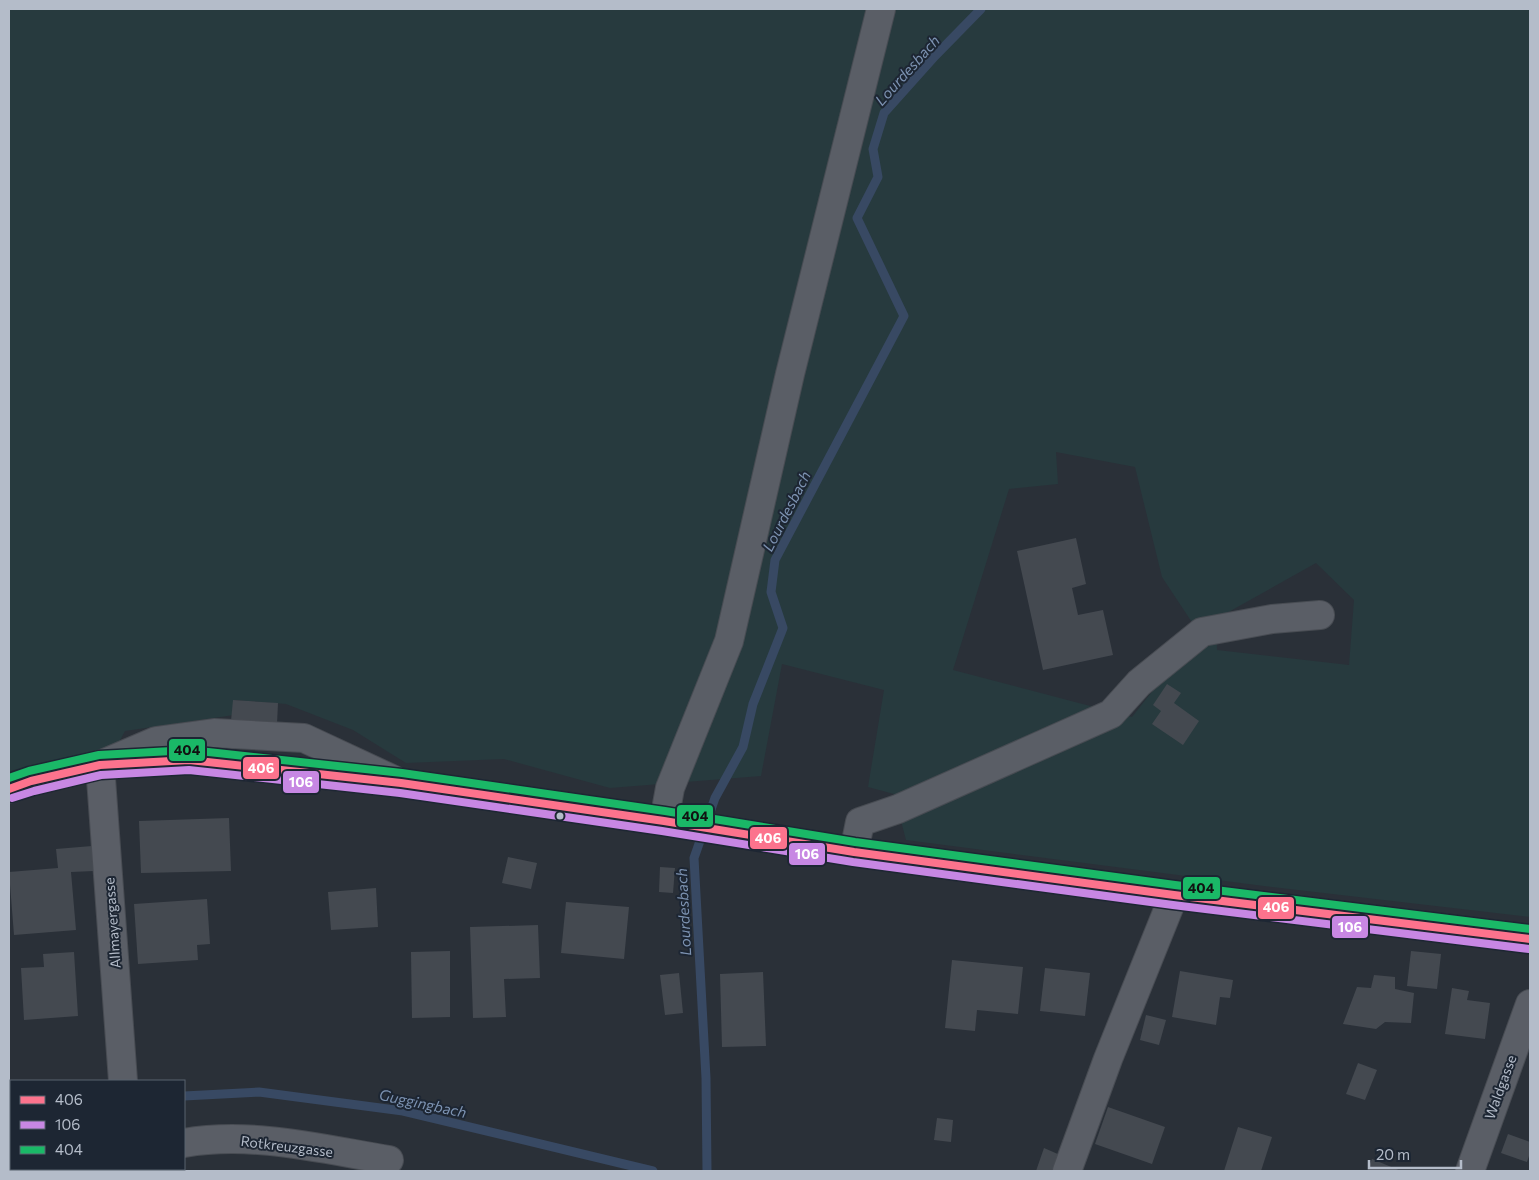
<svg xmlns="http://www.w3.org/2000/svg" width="1539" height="1180" font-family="Commissioner,sans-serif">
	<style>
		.green { fill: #273a3e; fill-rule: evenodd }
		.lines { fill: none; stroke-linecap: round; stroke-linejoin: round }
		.stream { stroke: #384963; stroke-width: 9 }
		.building { fill: #444950 }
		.minor-casing { stroke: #484c53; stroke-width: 30 }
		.major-casing { stroke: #484c55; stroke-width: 30 }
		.minor { stroke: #5a5e66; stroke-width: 28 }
		.major { stroke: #5c6168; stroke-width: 28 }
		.bus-1-casing { stroke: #1d2633; stroke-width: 11 }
		.bus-2-casing { stroke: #1d2633; stroke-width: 11 }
		.bus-3-casing { stroke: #1d2633; stroke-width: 11 }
		.bus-1 { stroke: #fc738d; stroke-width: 8 }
		.bus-2 { stroke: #c787e3; stroke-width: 8 }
		.bus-3 { stroke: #1ab867; stroke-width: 8 }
		.bus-dot { fill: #b4bcc9; stroke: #1d2633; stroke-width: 2 }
		.labels { text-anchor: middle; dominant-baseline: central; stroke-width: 4; stroke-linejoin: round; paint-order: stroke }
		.street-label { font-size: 14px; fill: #b4bcc9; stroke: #1d2633 }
		.water-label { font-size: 15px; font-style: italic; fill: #7c92b1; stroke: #1d2633 }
		.line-badge { stroke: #1d2633; stroke-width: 2 }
		.badge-label { font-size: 14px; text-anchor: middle; font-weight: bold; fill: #fff }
		.pale-badge-label { font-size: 14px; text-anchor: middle; font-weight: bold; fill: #111 }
	</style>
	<rect width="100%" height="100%" fill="#2a3038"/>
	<path class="green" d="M9,9H1530V917L1264,886L906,840L894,794L868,787L884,690L782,664L761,776L610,788L504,759L406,763L353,730L286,704L235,700L234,715L125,731L117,746L9,771ZM1056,452L1135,467L1162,577L1207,645L1173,665L1132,717L953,670L1009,489L1058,484ZM1316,563L1354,600L1349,665L1217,650L1216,619Z"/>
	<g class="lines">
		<g class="stream">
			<polyline points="184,1096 259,1092 403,1111 653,1171"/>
			<polyline points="9,1140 11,1139"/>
			<polyline points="707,1171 706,1078 694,858 715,798 743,747 753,704 783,628 771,592 775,560 904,316 857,218 878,177 873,149 884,113 935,56 981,9"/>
		</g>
	</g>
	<g class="building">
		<polygon points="1076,538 1086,584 1072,588 1078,615 1103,610 1113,655 1043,670 1017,551"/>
		<polygon points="1167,684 1181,693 1174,703 1199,721 1183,745 1152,724 1161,711 1153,705"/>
		<polygon points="233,700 278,703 277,724 231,721"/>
		<polygon points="229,818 231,871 141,873 139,821"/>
		<polygon points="92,846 94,871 71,872 76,930 14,935 9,872 58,868 56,849"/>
		<polygon points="508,857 537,863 531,889 502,883"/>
		<polygon points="660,867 675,868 673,893 659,892"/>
		<polygon points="376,888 378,927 331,930 328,892"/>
		<polygon points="207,899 210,944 197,945 198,960 138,964 134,904"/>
		<polygon points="566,902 629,907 624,959 561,953"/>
		<polygon points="538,925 540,978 504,979 506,1017 473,1018 470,927"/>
		<polygon points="450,951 450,1017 412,1018 411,952"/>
		<polygon points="1411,951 1441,954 1437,989 1407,986"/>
		<polygon points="74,952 78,1016 24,1020 21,968 44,967 43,954"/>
		<polygon points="952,960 1023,967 1018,1014 977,1010 975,1031 945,1028"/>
		<polygon points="1045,968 1090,973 1085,1016 1040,1011"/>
		<polygon points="1180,971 1233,980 1230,998 1220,997 1216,1025 1172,1017"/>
		<polygon points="763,972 766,1046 722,1047 720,974"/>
		<polygon points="679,973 683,1013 665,1015 660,975"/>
		<polygon points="1374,975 1395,977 1395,989 1414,993 1411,1023 1385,1022 1376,1029 1343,1024 1357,987 1371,988"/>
		<polygon points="1452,988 1469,991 1467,1000 1490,1003 1485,1039 1445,1034"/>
		<polygon points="1146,1015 1166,1020 1159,1045 1140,1040"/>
		<polygon points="1358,1063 1377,1070 1365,1100 1346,1094"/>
		<polygon points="1108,1107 1165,1127 1152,1164 1095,1144"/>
		<polygon points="937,1118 953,1120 951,1142 934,1140"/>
		<polygon points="1238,1127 1272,1137 1261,1171 1224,1171"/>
		<polygon points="1508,1134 1530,1142 1530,1153 1527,1162 1501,1153"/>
		<polygon points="1044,1148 1060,1155 1054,1171 1036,1171"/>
		<polygon points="1372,1159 1401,1171 1367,1171"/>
	</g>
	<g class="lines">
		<g class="minor-casing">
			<g id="minor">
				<polyline points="664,821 670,788 729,641 790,374 881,9"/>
				<polyline points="854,852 860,822 898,809 1111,714 1139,683 1202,632 1272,619 1320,615"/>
				<polyline points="123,1081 100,765 156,741 214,733 304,738 394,780"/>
				<path d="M184,1143C252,1131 322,1149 389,1160"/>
				<polyline points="1067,1171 1108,1059 1174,895"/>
				<polyline points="1470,1171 1530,1004"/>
			</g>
		</g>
		<g class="major-casing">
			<polyline id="major" points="9,789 31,781 100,765 189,760 401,783 664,821 854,852 1174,895 1530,939"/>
		</g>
		<use href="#minor" class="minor"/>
		<use href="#major" class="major"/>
		<g class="bus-1-casing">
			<polyline id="bus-1" points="9,789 31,781 100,765 189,760 401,783 664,821 854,852 1174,895 1530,939"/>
		</g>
		<g class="bus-2-casing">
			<polyline id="bus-2" points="12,798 34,791 101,775 189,770 400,793 662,831 853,862 1173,905 1529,949"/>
		</g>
		<g class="bus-3-casing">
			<polyline id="bus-3" points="9,778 29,771 99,755 190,750 402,773 665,811 855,842 1175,885 1530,929"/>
		</g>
		<use href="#bus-1" class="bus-1"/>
		<use href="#bus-2" class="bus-2"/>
		<use href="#bus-3" class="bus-3"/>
	</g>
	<circle class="bus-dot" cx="560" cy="816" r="4.5"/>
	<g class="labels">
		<g class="street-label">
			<text transform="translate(112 923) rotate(-94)">Allmayergasse</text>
			<text transform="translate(1500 1087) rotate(-70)">Waldgasse</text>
			<text transform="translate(287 1146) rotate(7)">Rotkreuzgasse</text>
		</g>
		<g class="water-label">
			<text transform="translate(907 70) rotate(-48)">Lourdesbach</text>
			<text transform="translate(786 511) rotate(-63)">Lourdesbach</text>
			<text transform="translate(683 912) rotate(-93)">Lourdesbach</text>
			<text transform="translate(423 1103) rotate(12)">Guggingbach</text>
		</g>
	</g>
	<g class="line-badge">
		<rect x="168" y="738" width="38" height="24" rx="5" fill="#1ab867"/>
		<rect x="242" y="756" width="38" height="24" rx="5" fill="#fc738d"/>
		<rect x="282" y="770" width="38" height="24" rx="5" fill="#c787e3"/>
		<rect x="676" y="804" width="38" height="24" rx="5" fill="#1ab867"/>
		<rect x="749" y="826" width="39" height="24" rx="5" fill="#fc738d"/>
		<rect x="788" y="842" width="38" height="24" rx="5" fill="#c787e3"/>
		<rect x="1182" y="876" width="39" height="24" rx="5" fill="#1ab867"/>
		<rect x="1257" y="896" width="38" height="24" rx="5" fill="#fc738d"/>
		<rect x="1331" y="915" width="38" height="24" rx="5" fill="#c787e3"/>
	</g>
	<g class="badge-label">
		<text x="261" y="773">406</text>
		<text x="301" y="787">106</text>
		<text x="768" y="843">406</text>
		<text x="807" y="859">106</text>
		<text x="1276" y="912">406</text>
		<text x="1350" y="932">106</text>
	</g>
	<g class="pale-badge-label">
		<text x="187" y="755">404</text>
		<text x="695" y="821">404</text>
		<text x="1201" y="893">404</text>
	</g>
	<rect width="1539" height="1180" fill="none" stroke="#b4bcc9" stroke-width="20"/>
	<rect x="10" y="1080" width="175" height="90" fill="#1d2633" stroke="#59626f"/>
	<rect x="20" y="1096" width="25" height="8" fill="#fc738d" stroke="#59626f"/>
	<text x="55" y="1105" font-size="15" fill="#b4bcc9">406</text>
	<rect x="20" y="1121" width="25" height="8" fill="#c787e3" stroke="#59626f"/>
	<text x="55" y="1130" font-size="15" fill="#b4bcc9">106</text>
	<rect x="20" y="1146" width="25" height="8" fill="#1ab867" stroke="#59626f"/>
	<text x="55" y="1155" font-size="15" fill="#b4bcc9">404</text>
	<path d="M1369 1160v8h92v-8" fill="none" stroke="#b4bcc9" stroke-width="2.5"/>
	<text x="1376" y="1160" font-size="15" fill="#b4bcc9" stroke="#1d2633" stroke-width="4" paint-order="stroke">20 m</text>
</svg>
